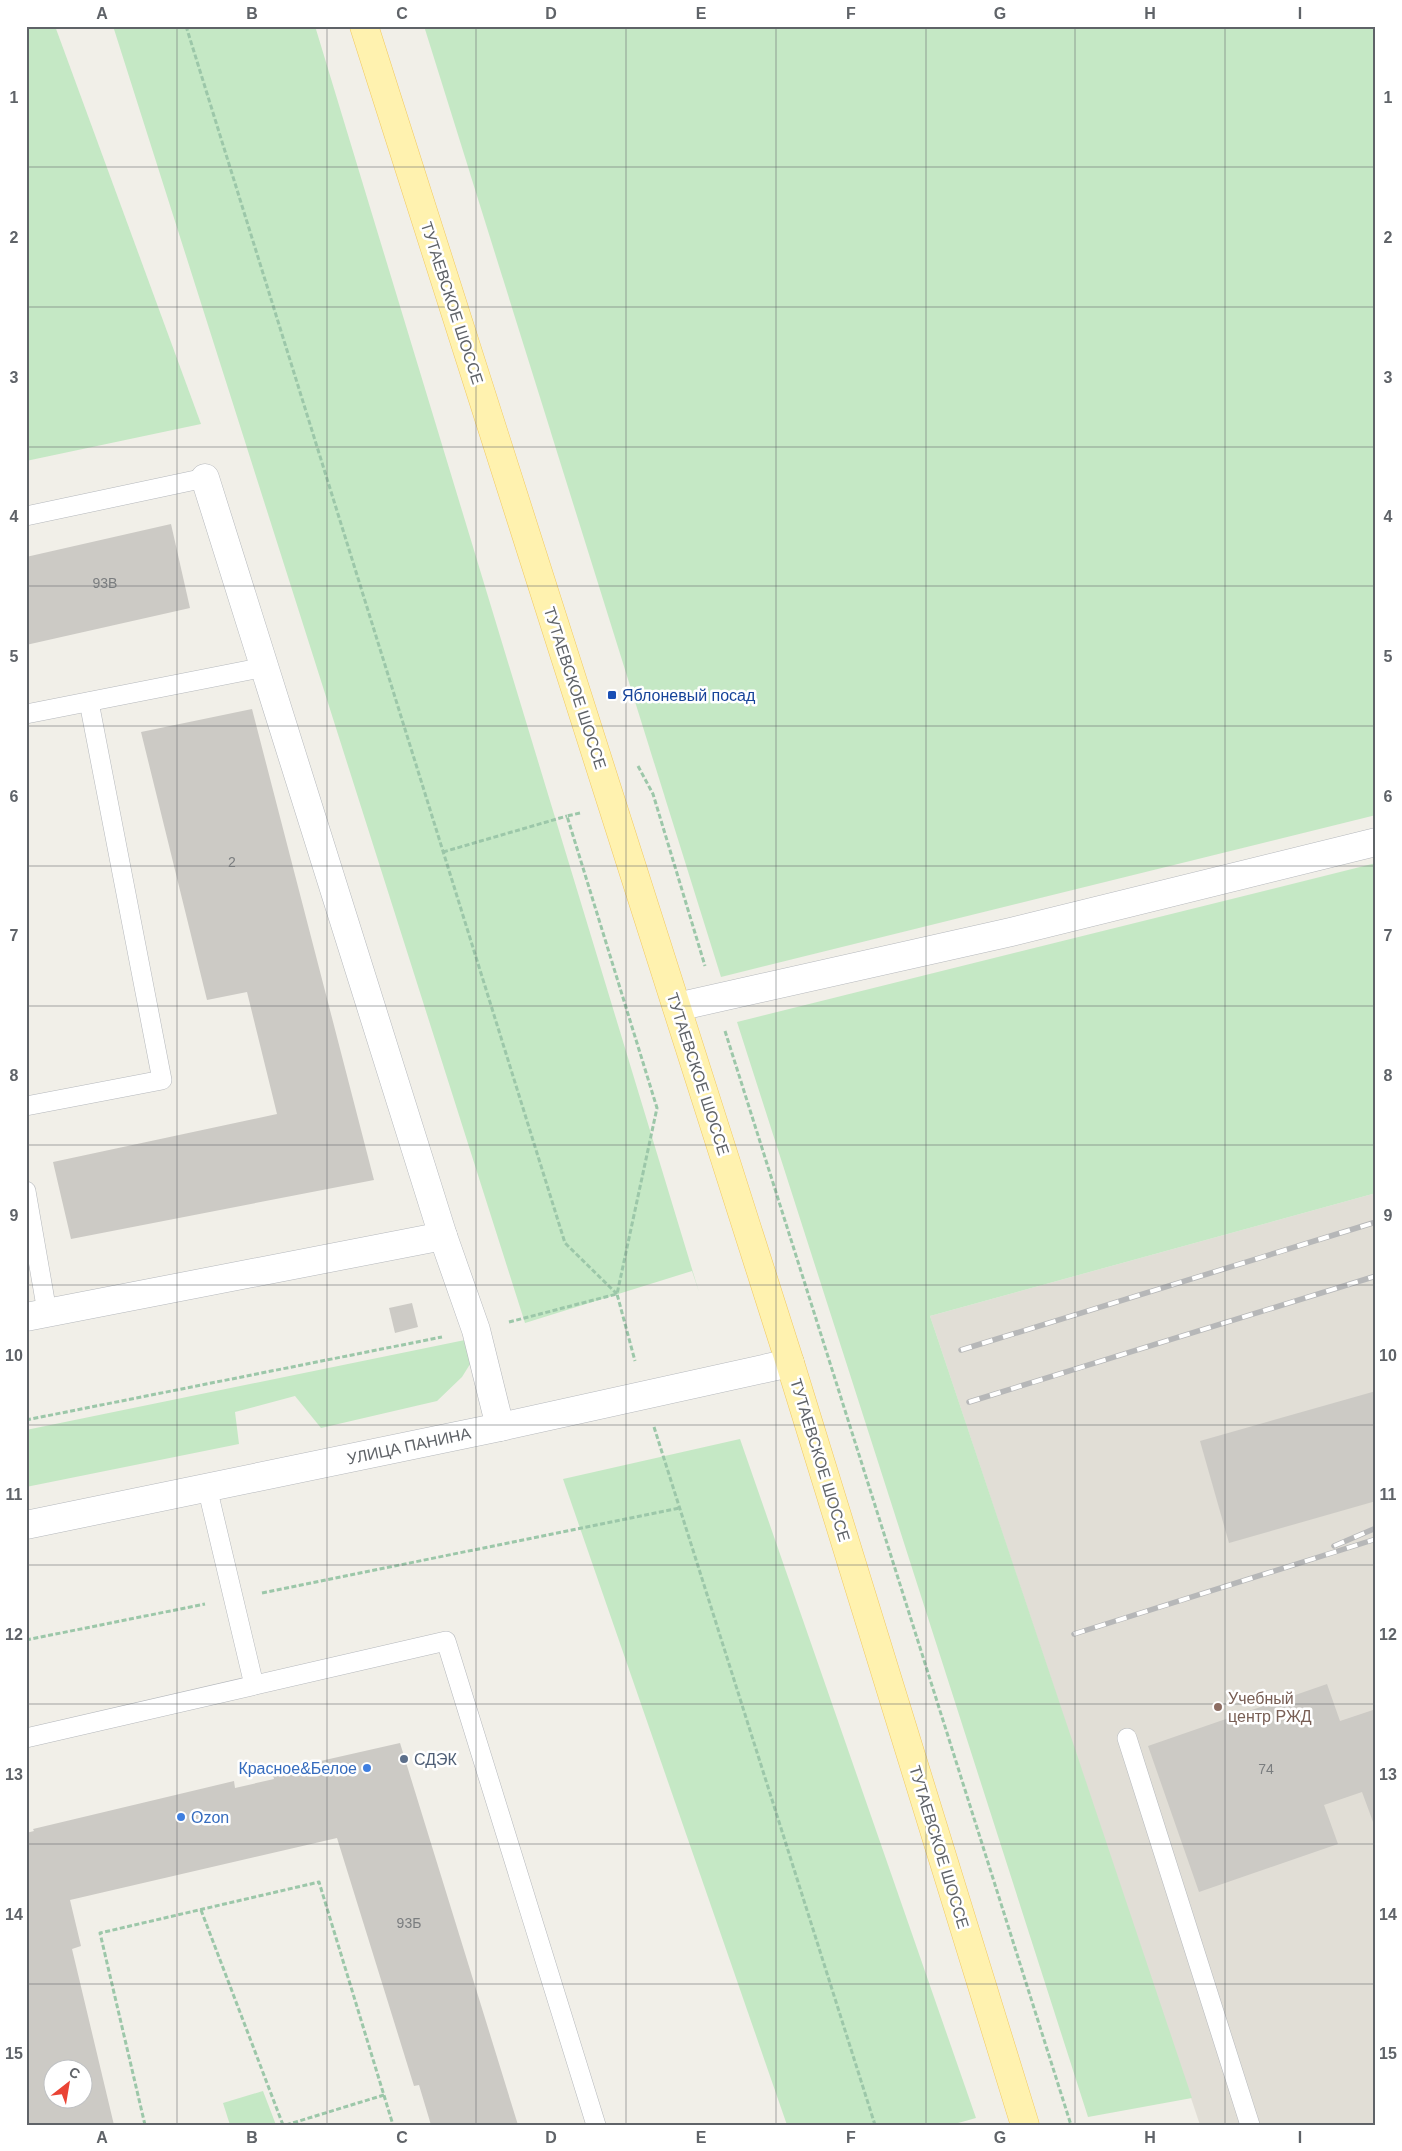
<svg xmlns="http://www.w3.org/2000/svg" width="1402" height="2151" font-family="Helvetica,sans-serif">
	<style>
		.education { fill: #e1ded6 }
		.green { fill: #c5e8c5 }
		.building { fill: #cccac5; fill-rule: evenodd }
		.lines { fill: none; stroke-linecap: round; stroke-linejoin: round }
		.service-casing { stroke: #b5b8bc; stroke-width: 20 }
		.minor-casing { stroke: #b5b8bc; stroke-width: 29 }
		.tertiary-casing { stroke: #b5b8bc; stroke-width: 29 }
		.primary-casing { stroke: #f2c960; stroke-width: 29 }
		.path { stroke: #9cc7a9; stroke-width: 3; stroke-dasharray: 5 2.5; stroke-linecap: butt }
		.service { stroke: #fff; stroke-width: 19 }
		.minor { stroke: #fff; stroke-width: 28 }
		.tertiary { stroke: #fff; stroke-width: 28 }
		.primary { stroke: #fff2af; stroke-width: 28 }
		.rail-casing { stroke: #b6b7b8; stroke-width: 5.5 }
		.rail { stroke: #fff; stroke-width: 4; stroke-dasharray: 11; stroke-linecap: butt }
		.grid { fill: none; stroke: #5f6368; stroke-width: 1; stroke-opacity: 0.55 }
		.transit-dot { fill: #1a4fb4; stroke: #fff; stroke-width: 2 }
		.education-dot { fill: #8d6e63; stroke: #fff; stroke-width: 2 }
		.service-dot { fill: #5c6f8a; stroke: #fff; stroke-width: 2 }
		.shop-dot { fill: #3f7fe0; stroke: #fff; stroke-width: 2 }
		.labels { text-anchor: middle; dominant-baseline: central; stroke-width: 5; stroke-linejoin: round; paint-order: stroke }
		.number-label { font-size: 14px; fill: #7a7d7f }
		.street-label { font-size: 16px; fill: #5f6368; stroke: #fff }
		.transit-label { font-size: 16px; fill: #164399; stroke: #fff; text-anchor: start }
		.education-label { font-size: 16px; fill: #785e54; stroke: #fff; text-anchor: start }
		.service-label { font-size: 16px; fill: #4e5e75; stroke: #fff; text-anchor: start }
		.shop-label { font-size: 16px; fill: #366cbe; stroke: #fff; text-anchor: end }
		.neatline { fill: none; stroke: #5f6368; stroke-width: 2 }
		.grid-label { font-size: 16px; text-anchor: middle; font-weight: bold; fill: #5f6368 }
	</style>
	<rect width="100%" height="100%" fill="#f1efe8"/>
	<polygon class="education" points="1376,1193 1376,2125 1200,2125 930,1316"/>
	<g class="green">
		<polygon points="26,26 55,26 201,424 26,461"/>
		<polygon points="113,26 315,26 699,1292 692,1271 525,1323"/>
		<polygon points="424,26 1376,26 1376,815 721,977"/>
		<polygon points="1376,863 1376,1193 930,1316 1192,2098 1088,2117 737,1022"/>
		<polygon points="465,1340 472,1361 462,1377 437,1401 321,1428 295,1396 235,1412 239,1444 26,1487 26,1430"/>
		<polygon points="740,1439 976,2118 951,2125 787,2125 563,1479"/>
		<polygon points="263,2091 276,2125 230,2125 223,2103"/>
	</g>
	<g class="building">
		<polygon points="171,524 190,608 26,645 26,557"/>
		<polygon points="252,709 374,1180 71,1239 53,1162 277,1114 247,992 207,1000 141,732"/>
		<polygon points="412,1303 418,1327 395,1333 389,1308"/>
		<polygon points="1376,1391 1376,1501 1229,1543 1200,1441"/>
		<polygon points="1327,1684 1340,1721 1376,1709 1376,1830 1362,1792 1324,1805 1338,1844 1199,1892 1148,1746"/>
		<path d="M400,1743L518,2125H431L419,2085L414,2086L337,1838L70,1900L81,1946L72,1949L114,2125H26V1833L34,1831L33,1829L234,1781L235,1788L274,1779L272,1772ZM52,2068H82V2098H52Z"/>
	</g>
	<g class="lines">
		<g class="service-casing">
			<g id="service">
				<polyline points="26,516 205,478"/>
				<polyline points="26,714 265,667"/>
				<polyline points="26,1106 162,1080 89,702"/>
				<polyline points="26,1191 47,1312"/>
				<polyline points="207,1487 254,1685"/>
				<polyline points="26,1738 446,1641 596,2125"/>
				<polyline points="1127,1738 1250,2125"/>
			</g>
		</g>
		<g class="minor-casing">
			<g id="minor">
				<polyline points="205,478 443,1236 476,1330 500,1427"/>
				<polyline points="677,1007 1011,932 1376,842"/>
				<polyline points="26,1317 443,1236"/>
			</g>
		</g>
		<g class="tertiary-casing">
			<polyline id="tertiary" points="26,1525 500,1427 790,1363"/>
		</g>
		<g class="primary-casing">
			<polyline id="primary" points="364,26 790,1363 1025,2125"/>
		</g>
		<g class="path">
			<polyline points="186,26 565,1243 617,1294"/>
			<polyline points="638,766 653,794 705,966"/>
			<polyline points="580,813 567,816 657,1108 617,1294 635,1361"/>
			<polyline points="443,852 567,816"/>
			<polyline points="725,1031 1071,2125"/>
			<polyline points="509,1322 617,1294"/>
			<polyline points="26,1420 442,1337"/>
			<polyline points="654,1427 875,2125"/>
			<polyline points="262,1593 680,1508"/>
			<polyline points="26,1640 205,1604"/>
			<polyline points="201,1910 283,2125"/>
			<polyline points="145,2125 100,1933 319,1882 393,2125"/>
			<polyline points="286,2125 384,2095"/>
		</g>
		<use href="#service" class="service"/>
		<use href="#minor" class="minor"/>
		<use href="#tertiary" class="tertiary"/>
		<use href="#primary" class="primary"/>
		<g class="rail-casing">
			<g id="rail">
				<polyline points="961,1350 1376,1222"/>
				<polyline points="969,1402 1376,1276"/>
				<polyline points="1334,1546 1376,1528"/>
				<polyline points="1074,1634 1376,1539"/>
			</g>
		</g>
		<use href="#rail" class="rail"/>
	</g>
	<path class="grid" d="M177,26V2125M327,26V2125M476,26V2125M626,26V2125M776,26V2125M926,26V2125M1075,26V2125M1225,26V2125M26,167H1376M26,307H1376M26,447H1376M26,586H1376M26,726H1376M26,866H1376M26,1006H1376M26,1145H1376M26,1285H1376M26,1425H1376M26,1565H1376M26,1704H1376M26,1844H1376M26,1984H1376"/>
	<rect class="transit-dot" x="607" y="690" width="10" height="10" rx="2.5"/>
	<circle class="education-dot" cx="1218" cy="1707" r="5"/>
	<circle class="service-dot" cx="404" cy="1759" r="5"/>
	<g class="shop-dot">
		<circle cx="367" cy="1768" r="5"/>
		<circle cx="181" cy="1817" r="5"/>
	</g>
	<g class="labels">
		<g class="number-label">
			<text x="105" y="583">93В</text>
			<text x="232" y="862">2</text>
			<text x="1266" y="1769">74</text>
			<text x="409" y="1923">93Б</text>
		</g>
		<g class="street-label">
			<text transform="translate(452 303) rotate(72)">ТУТАЕВСКОЕ ШОССЕ</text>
			<text transform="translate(575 688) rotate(72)">ТУТАЕВСКОЕ ШОССЕ</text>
			<text transform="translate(698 1074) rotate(72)">ТУТАЕВСКОЕ ШОССЕ</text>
			<text transform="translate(409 1446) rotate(-12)">УЛИЦА ПАНИНА</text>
			<text transform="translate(820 1460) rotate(73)">ТУТАЕВСКОЕ ШОССЕ</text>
			<text transform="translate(939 1847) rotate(73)">ТУТАЕВСКОЕ ШОССЕ</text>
		</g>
		<g class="transit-label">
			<text x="622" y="695">Яблоневый посад</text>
		</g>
		<g class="education-label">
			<text x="1228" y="1698">Учебный<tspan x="1228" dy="18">центр РЖД</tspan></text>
		</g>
		<g class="service-label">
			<text x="414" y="1759">СДЭК</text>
		</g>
		<g class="shop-label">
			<text x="357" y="1768">Красное&amp;Белое</text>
			<text x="191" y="1817" text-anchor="start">Ozon</text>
		</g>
	</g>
	<rect width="1402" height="2151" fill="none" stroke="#ffffff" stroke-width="55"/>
	<g transform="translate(68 2084) rotate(31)"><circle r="24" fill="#ffffff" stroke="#bfc1c3"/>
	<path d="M0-4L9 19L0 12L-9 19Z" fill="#ea4335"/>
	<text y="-8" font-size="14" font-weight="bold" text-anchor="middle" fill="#5f6368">С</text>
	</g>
	<rect x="28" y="28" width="1346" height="2096" class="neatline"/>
	<g class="grid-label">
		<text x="102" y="19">A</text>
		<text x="252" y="19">B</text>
		<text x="402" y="19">C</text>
		<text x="551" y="19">D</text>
		<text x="701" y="19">E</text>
		<text x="851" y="19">F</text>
		<text x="1000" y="19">G</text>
		<text x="1150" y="19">H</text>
		<text x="1300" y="19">I</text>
		<text x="14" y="103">1</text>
		<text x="1388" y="103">1</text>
		<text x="14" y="243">2</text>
		<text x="1388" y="243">2</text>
		<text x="14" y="383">3</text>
		<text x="1388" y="383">3</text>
		<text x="14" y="522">4</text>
		<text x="1388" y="522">4</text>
		<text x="14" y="662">5</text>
		<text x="1388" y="662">5</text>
		<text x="14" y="802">6</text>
		<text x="1388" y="802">6</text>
		<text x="14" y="941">7</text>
		<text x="1388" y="941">7</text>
		<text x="14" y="1081">8</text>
		<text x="1388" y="1081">8</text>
		<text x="14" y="1221">9</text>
		<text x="1388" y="1221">9</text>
		<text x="14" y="1361">10</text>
		<text x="1388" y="1361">10</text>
		<text x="14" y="1500">11</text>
		<text x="1388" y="1500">11</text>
		<text x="14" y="1640">12</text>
		<text x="1388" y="1640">12</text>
		<text x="14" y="1780">13</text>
		<text x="1388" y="1780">13</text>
		<text x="14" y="1920">14</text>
		<text x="1388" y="1920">14</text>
		<text x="14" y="2059">15</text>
		<text x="1388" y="2059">15</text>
		<text x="102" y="2143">A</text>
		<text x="252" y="2143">B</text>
		<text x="402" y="2143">C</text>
		<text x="551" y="2143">D</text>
		<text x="701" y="2143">E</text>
		<text x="851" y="2143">F</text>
		<text x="1000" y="2143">G</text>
		<text x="1150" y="2143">H</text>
		<text x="1300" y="2143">I</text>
	</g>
</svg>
